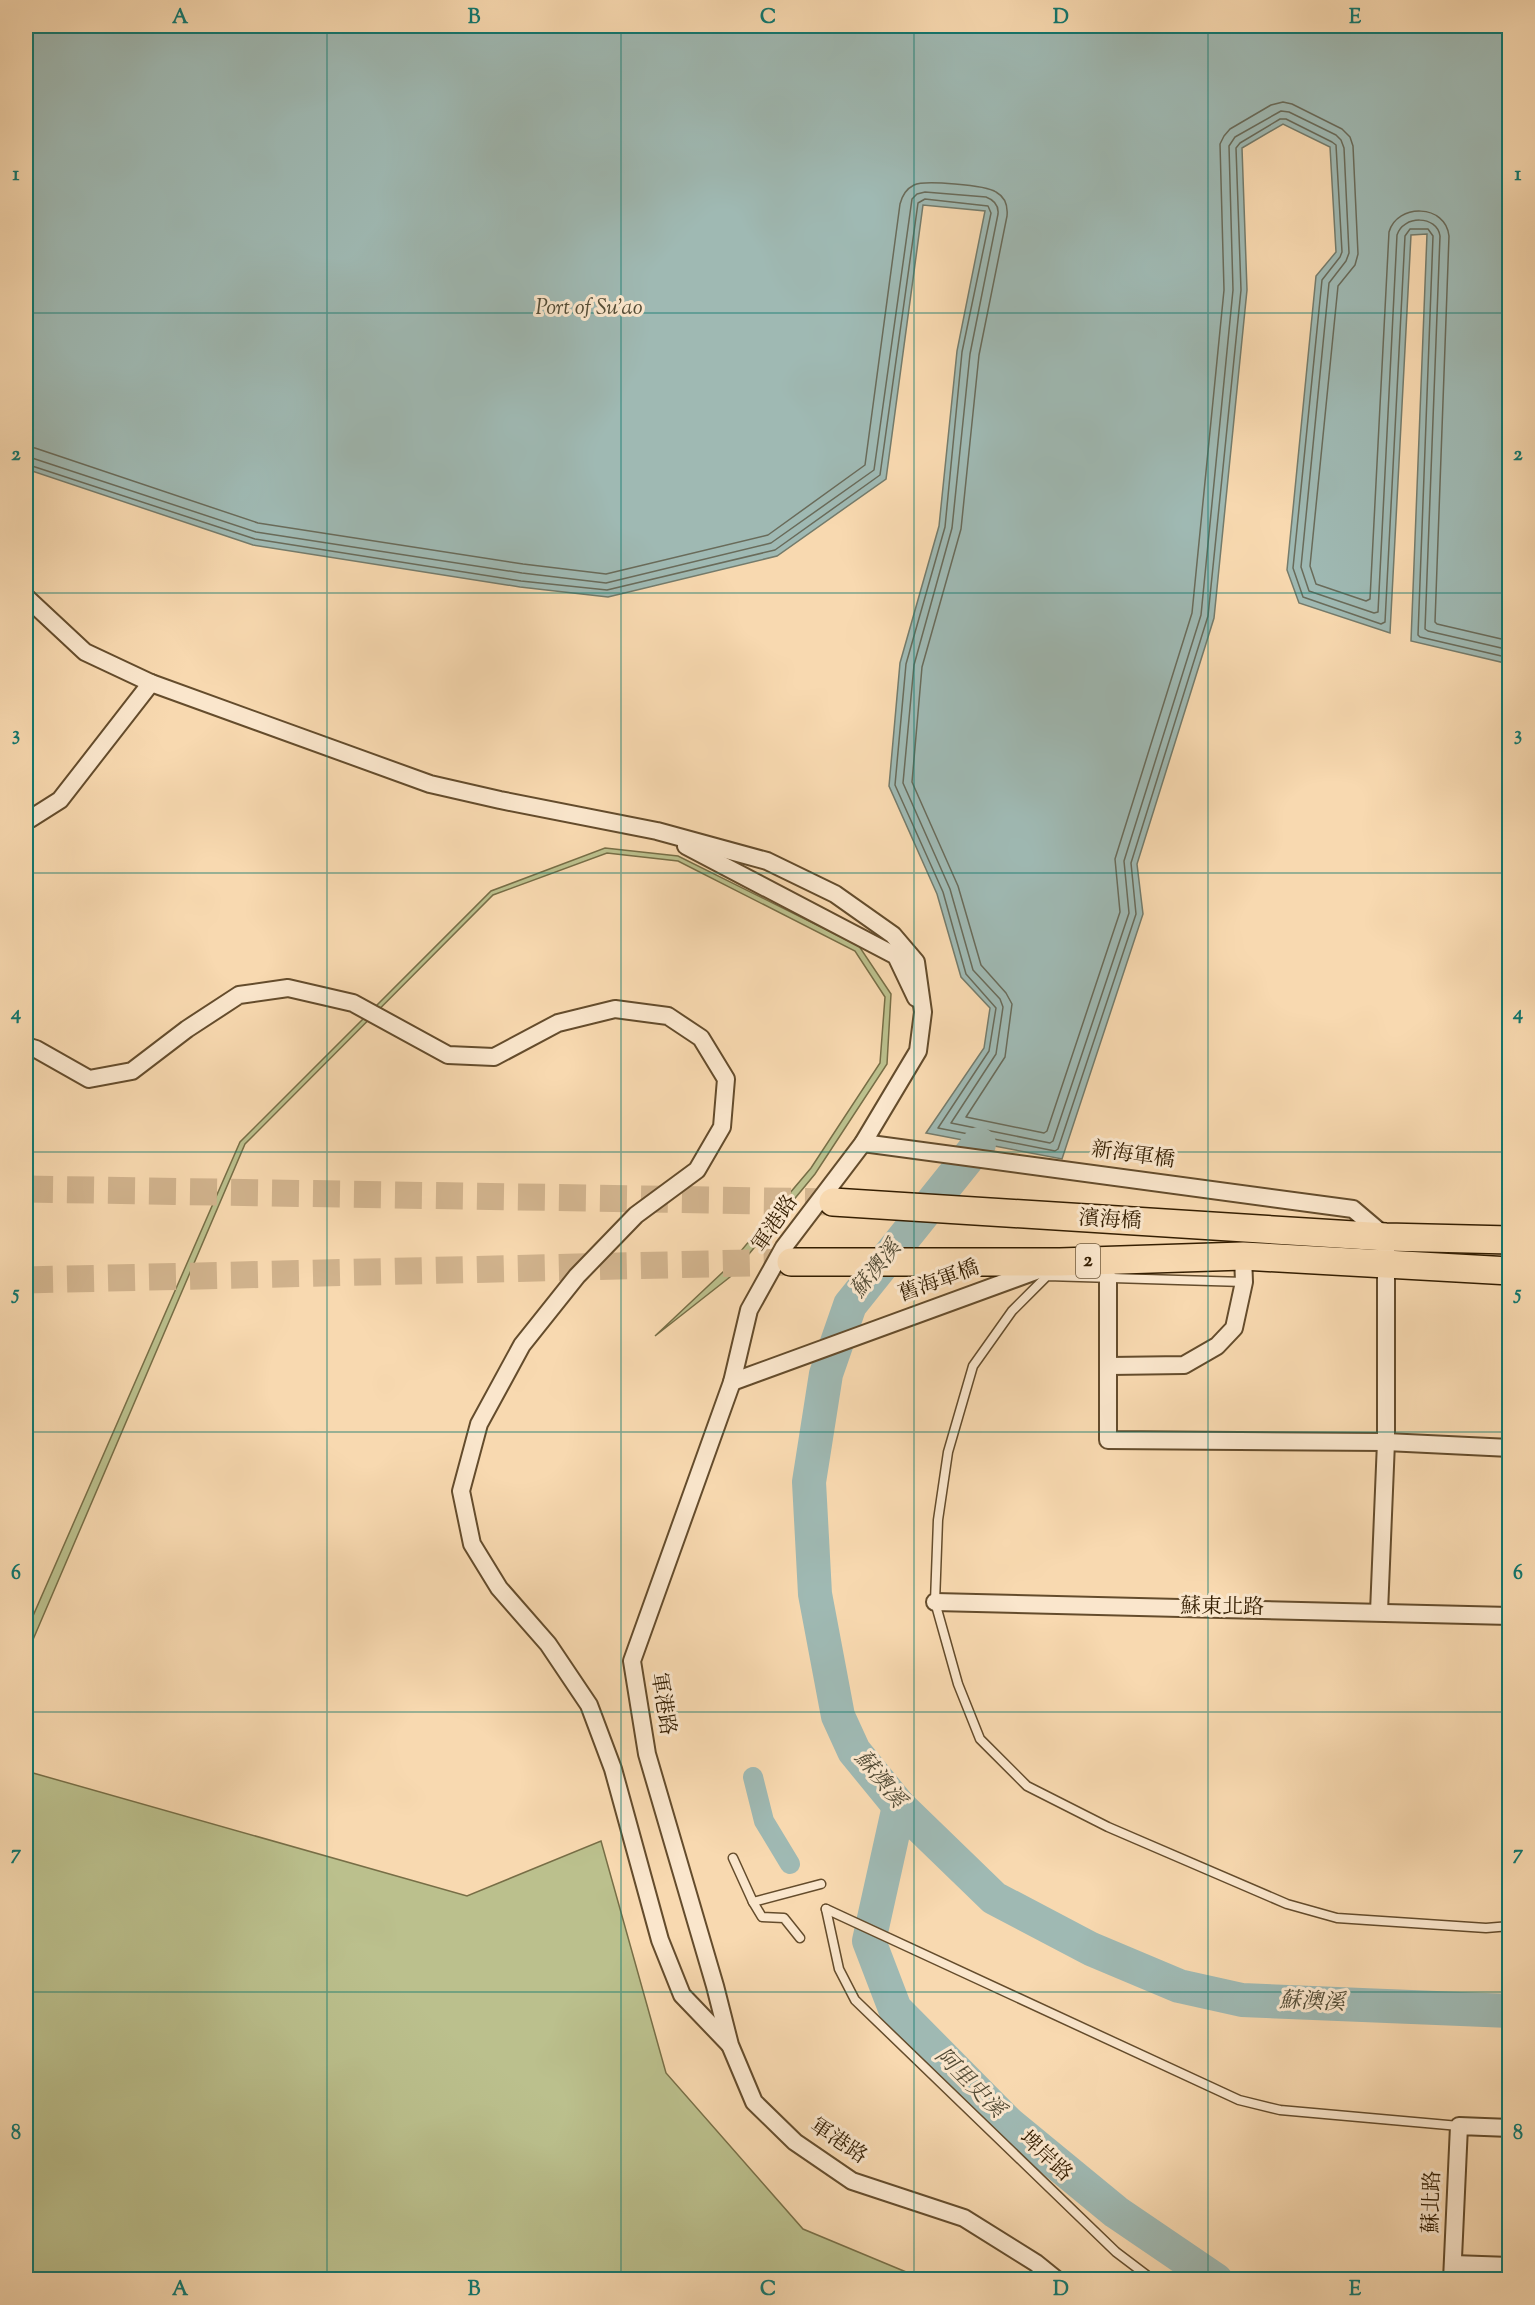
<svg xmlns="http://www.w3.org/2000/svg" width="1535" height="2305" font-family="'Sorts Mill Goudy','Noto Serif TC',serif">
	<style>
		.green { fill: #bbc08d; stroke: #776e46; stroke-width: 1.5 }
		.water { fill: #9fb9b3; stroke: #747b6b; stroke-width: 1.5 }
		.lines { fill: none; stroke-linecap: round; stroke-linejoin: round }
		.shore { stroke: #696b5a; stroke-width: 1.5 }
		.canal { stroke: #9fb9b3; stroke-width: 20 }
		.river { stroke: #9fb9b3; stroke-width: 34 }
		.primary-tunnel { stroke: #d1b38d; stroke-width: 27; stroke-dasharray: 27 14; stroke-linecap: butt }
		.service-casing { stroke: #644c2c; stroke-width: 11 }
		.minor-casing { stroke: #644c2c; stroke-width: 20 }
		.primary-casing { stroke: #331d00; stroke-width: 30 }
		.service { stroke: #fae6cc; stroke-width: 8 }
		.minor { stroke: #fae6cc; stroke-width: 16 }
		.primary { stroke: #f8d9b0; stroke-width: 27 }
		.grid { fill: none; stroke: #0f766e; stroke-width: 1.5; stroke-opacity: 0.55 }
		.labels { text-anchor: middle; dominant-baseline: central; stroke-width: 6; stroke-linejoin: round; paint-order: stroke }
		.shield { fill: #fae6cc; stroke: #6f593d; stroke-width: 1.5 }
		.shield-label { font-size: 20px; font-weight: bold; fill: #331d00 }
		.street-label { font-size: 21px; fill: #331d00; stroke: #fae6cc }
		.water-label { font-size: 22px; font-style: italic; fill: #534c36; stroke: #fae6cc }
		.neatline { fill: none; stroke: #0f766e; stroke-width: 2 }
		.grid-label { font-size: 20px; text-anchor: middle; font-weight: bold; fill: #0f766e }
	</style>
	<rect width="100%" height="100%" fill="#f8d9b0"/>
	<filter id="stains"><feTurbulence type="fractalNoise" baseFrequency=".00333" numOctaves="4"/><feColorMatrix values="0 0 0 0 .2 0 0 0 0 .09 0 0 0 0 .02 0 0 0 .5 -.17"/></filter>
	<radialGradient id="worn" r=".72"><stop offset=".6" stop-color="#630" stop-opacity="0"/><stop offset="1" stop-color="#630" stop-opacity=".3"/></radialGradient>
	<g class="green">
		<polygon points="605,848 678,856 859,946 891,994 887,1064 815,1174 730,1277 655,1336 724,1271 811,1168 880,1063 885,997 855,951 678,861 607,853 493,895 245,1144 26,1656 26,1632 240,1142 491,891"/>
		<polygon points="26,1771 467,1896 601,1841 666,2073 803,2229 923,2279 26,2279"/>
		<polygon points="1472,2271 1497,2272 1496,2279 1472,2280"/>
	</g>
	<polygon class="water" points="26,26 1509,26 1509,664 1411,641 1427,234 1411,235 1390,633 1299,603 1287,570 1316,276 1336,252 1330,147 1283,124 1242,148 1247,290 1214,618 1137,864 1143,914 1062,1159 926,1133 984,1048 990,1008 961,977 937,894 889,786 900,663 939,526 957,351 985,211 923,205 886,479 777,556 608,597 520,587 253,545 26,469"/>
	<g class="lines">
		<g class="shore">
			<path d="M26,447L35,448L258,523L523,564L606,574L768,535L865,465L900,204C902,196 906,189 914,185C924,180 986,185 996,192C1005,197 1008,206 1007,216L979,355L961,529L922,667L912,782L958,886L981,965L1006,993L1012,1004L1005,1057L966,1117L1044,1133L1047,1131L1120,912L1115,859L1192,613L1224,290L1220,144L1224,136L1230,129L1271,105L1283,102L1292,104L1342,129L1350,137L1353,146L1358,254L1355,265L1338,286L1310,566L1316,584L1366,601L1370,599L1389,232C1397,203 1446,204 1449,236L1435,622L1437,624L1510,641"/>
			<path d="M26,456L256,532L522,573L606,583L771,543L874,470L912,199L917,194L925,192L986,197C994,200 999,205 998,214L970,354L952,528L914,665L903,783L950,889L973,970L1000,999L1003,1007L996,1054L951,1123L1050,1143L1053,1141L1129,913L1124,861L1201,615L1233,290L1229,146L1235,137L1281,111L1289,112L1336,135L1341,140L1344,148L1349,253L1346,261L1329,283L1301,567L1309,591L1374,613L1378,612L1397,235C1403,215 1437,215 1440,236L1425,629L1428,631L1510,650"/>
			<polyline points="26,464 255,539 521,581 607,590 775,550 880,475 918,203 925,199 988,206 991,213 962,352 945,527 906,664 895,785 943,892 966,974 996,1008 989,1051 938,1128 1055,1151 1058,1149 1136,914 1131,863 1208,616 1241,290 1236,148 1240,143 1280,119 1286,119 1332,142 1336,145 1342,252 1340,257 1322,280 1293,568 1303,597 1381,624 1385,622 1405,236 1410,229 1428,229 1433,236 1418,635 1420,637 1510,658"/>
		</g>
		<polyline class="canal" points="753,1777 764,1821 790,1864"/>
		<g class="river">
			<polyline points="979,1144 850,1305 826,1374 809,1482 815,1594 838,1716 854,1751 899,1806 994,1898 1091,1949 1179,1986 1242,2000 1510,2011"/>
			<polyline points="899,1806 869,1941 895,2009 1009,2124 1116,2212 1216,2280"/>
		</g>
		<g class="primary-tunnel">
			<polyline points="26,1189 833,1202"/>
			<polyline points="26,1280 791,1262"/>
		</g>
		<g class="service-casing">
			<g id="service">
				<polyline points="1244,1282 1047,1276 1012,1311 973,1366 948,1452 938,1520 935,1602 958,1684 980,1739 1027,1786 1108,1827 1287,1904 1337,1918 1486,1928 1510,1926"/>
				<polyline points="733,1858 753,1902 821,1884"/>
				<polyline points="753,1902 762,1917 784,1918 800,1938"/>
				<polyline points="826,1909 1239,2100 1280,2110 1459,2126"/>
				<polyline points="826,1909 839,1969 855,2000 1116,2252 1153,2280"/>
			</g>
		</g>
		<g class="minor-casing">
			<g id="minor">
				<polyline points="26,597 85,652 151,683 430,784 500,800 657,831 767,861 835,894 893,935 916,962 923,1012 918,1051 863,1143 784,1247 749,1310 732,1382 632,1661 647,1754 715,1986 730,2045 754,2102 795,2142 852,2181 964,2218 1036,2263 1057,2280"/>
				<polyline points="26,819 30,819 60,800 151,683"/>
				<polyline points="686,846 896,956 916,998"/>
				<polyline points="26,1046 36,1049 89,1079 132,1071 187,1029 239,995 288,988 353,1003 448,1055 494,1057 558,1023 615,1009 668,1016 701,1038 726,1079 722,1127 697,1170 636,1215 577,1276 522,1345 479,1424 461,1491 472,1544 499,1588 548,1644 589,1705 613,1769 660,1940 682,1995 729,2044"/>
				<polyline points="863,1143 1353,1209 1386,1237 1386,1442 1379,1612"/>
				<polyline points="1108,1278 1108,1440 1386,1442 1510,1448"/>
				<polyline points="1110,1366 1184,1365 1217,1346 1234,1328 1244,1282 1243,1256"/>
				<polyline points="732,1382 1044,1268"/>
				<polyline points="935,1602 1510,1616"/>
				<polyline points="1453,2264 1510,2266"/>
				<polyline points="1452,2280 1459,2126 1510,2128"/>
			</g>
		</g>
		<g class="primary-casing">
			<g id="primary">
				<polyline points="833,1202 1386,1237 1510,1240"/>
				<polyline points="791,1262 1060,1262 1243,1256 1510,1271"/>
			</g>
		</g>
		<use href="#service" class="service"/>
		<use href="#minor" class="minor"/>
		<use href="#primary" class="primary"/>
	</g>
	<path class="grid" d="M327,26V2280M621,26V2280M914,26V2280M1208,26V2280M26,313H1510M26,593H1510M26,873H1510M26,1152H1510M26,1432H1510M26,1712H1510M26,1992H1510"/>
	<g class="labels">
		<rect class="shield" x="1076" y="1244" width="24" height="34" rx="4.5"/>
		<g class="shield-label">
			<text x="1088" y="1261">2</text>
		</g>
		<g class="street-label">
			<text transform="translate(1133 1156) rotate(8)">新海軍橋</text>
			<text transform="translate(1110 1221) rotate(3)">濱海橋</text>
			<text transform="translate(776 1224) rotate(-56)">軍港路</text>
			<text transform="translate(939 1282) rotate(-20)">舊海軍橋</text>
			<text transform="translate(1222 1608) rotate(1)">蘇東北路</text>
			<text transform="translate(662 1704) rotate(81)">軍港路</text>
			<text transform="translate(838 2142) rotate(34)">軍港路</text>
			<text transform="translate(1045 2157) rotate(43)">埤岸路</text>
			<text transform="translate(1433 2202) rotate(-88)">蘇北路</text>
		</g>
		<g class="water-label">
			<text x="589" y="309">Port of Su'ao</text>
			<text transform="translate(877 1270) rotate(-51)">蘇澳溪</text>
			<text transform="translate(879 1780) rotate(51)">蘇澳溪</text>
			<text transform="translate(1312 2003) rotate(2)">蘇澳溪</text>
			<text transform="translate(969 2084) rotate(45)">阿里史溪</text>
		</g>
	</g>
	<rect width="1535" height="2305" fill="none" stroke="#f8d9b0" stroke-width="66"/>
	<rect x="33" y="33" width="1469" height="2239" class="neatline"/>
	<g class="grid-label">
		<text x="180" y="23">A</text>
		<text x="474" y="23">B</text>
		<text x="768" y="23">C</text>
		<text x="1061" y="23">D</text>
		<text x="1355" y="23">E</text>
		<text x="16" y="180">1</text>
		<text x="1518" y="180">1</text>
		<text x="16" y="460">2</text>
		<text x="1518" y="460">2</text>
		<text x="16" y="740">3</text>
		<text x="1518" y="740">3</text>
		<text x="16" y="1019">4</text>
		<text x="1518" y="1019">4</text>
		<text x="16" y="1299">5</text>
		<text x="1518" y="1299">5</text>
		<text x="16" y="1579">6</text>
		<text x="1518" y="1579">6</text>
		<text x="16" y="1859">7</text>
		<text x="1518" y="1859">7</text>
		<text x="16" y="2139">8</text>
		<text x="1518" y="2139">8</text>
		<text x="180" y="2295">A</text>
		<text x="474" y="2295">B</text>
		<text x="768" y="2295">C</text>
		<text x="1061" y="2295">D</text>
		<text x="1355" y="2295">E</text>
	</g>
	<rect width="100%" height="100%" filter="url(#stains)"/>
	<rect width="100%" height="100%" fill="url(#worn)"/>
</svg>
